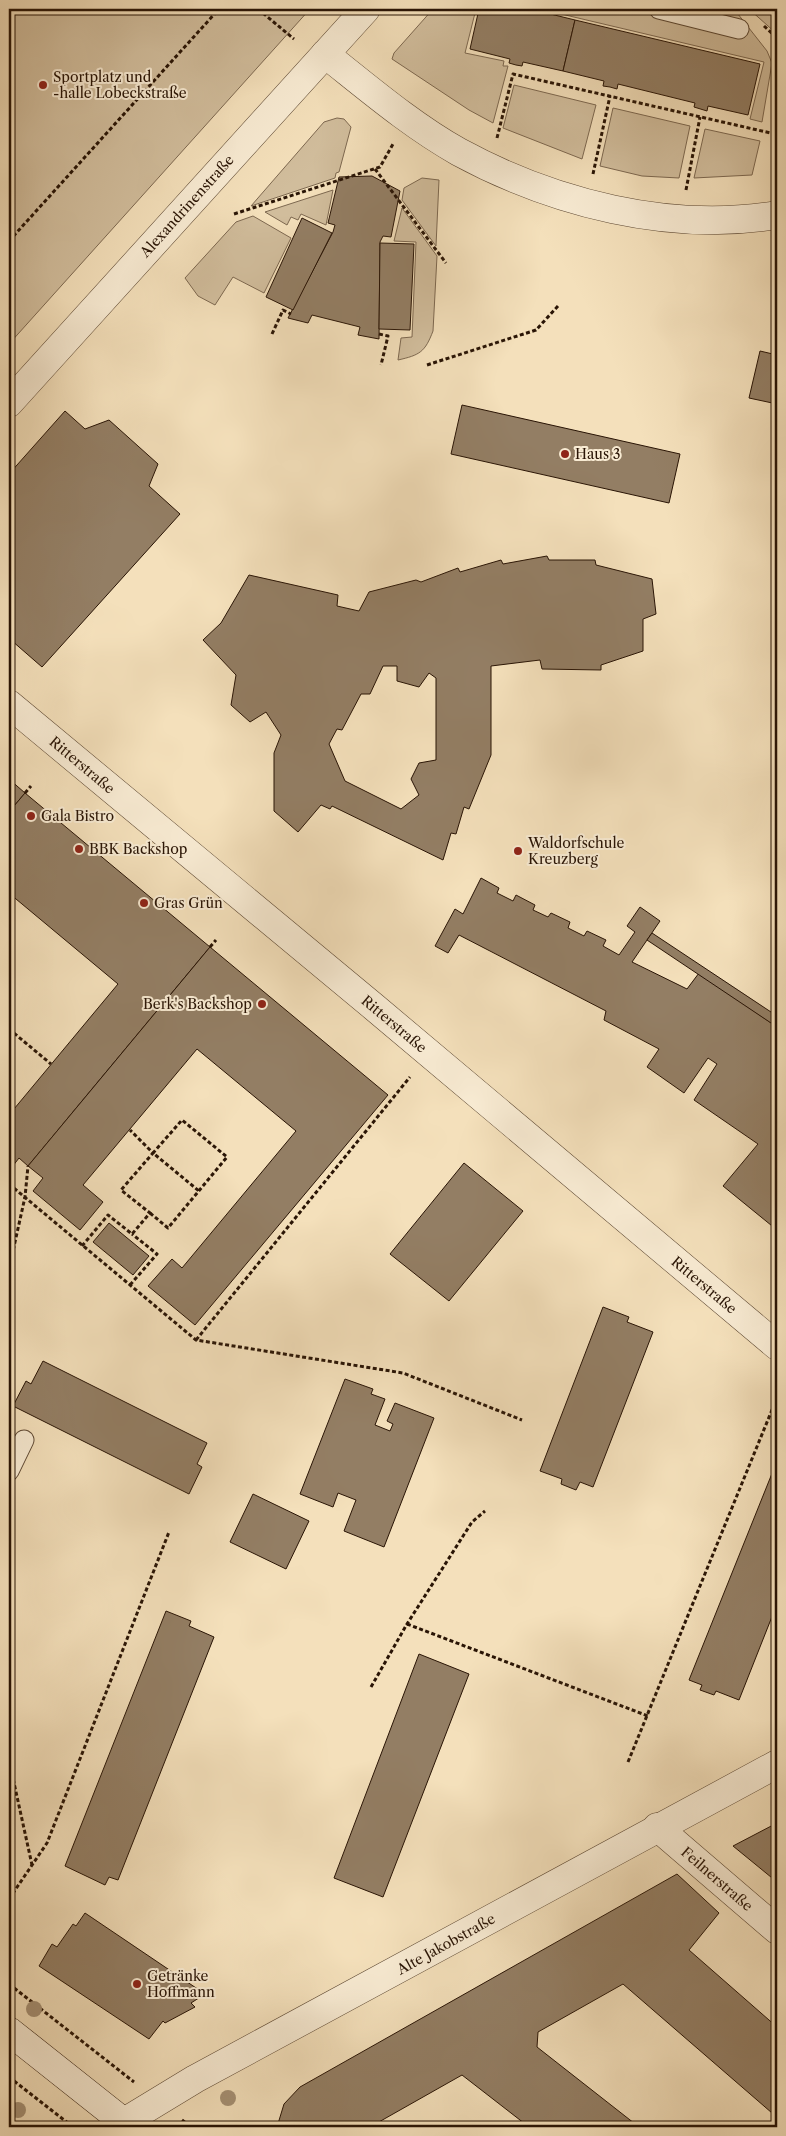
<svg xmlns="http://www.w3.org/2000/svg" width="786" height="2136" font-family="'Libre Caslon Text',serif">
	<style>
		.green { fill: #d1bd9c; stroke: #7d6850 }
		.building { fill: #937e64; stroke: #291405; fill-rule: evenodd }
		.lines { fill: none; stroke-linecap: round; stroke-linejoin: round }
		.lane-casing { stroke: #5c4732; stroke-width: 21 }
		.street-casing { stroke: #5c4732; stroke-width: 29 }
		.secondary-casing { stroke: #291405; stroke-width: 29 }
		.path { stroke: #291405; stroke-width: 3; stroke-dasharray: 4 2.5; stroke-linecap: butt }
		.lane { stroke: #f8ebd3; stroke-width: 19 }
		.street { stroke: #f8ebd3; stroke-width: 28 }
		.secondary { stroke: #f8ebd3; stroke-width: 28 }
		.tree { fill: #a59074 }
		.poi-dot { fill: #8f2418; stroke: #f8ebd3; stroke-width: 2 }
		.labels { text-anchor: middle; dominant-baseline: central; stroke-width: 4; stroke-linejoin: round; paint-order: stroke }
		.poi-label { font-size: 14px; fill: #291405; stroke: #f8ebd3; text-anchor: start }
		.street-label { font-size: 14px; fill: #291405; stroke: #f8ebd3 }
	</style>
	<rect width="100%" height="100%" fill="#f4e0bb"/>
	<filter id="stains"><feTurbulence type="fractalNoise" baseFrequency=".004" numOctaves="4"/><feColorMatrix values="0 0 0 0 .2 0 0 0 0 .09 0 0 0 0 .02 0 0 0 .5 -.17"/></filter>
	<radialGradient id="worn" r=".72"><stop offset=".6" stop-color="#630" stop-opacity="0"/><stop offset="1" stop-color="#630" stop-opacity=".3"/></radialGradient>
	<g class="green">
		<polygon points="9,9 310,9 9,344"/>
		<polygon points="433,9 476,9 465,53 504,61 503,66 508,66 493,123 469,110 392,59 394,53"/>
		<polygon points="540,9 734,9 767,51 772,63 762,122 750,119 764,62"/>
		<polygon points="749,9 777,9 777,34"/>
		<polygon points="514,85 596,105 582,159 503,128"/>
		<polygon points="613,108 690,126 679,178 642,176 600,166"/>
		<polygon points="337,118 344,119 351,127 339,172 336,173 335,178 251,206 324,122"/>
		<polygon points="705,129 760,141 752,175 694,178"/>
		<polygon points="422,178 439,180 436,246 402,200 404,188"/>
		<polygon points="333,190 326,225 301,214 298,220 291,217 287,225 265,212"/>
		<path d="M402,208L437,256L433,331C425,352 420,355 398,360L401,338L412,337L416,242L394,241Z"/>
		<polygon points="253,216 291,238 264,293 233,277 215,305 198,296 185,278 236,222"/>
	</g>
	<g class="building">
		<polygon points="479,9 530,9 575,20 563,71 523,62 522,66 516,65 509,63 510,59 470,49"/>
		<polygon points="575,20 760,64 748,115 708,106 707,111 694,107 695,103 618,84 617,89 610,87 603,86 604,81 563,71"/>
		<polygon points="372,176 400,191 391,237 383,236 380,242 379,339 358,335 360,327 312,315 308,323 288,318 333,232 335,225 328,223 339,177"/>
		<polygon points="302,218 332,233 293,310 266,297"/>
		<polygon points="380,243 414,244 410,330 379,329"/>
		<polygon points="760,351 777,355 777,404 749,398"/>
		<polygon points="462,405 680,454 669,503 451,454"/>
		<polygon points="65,411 85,429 109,420 158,464 149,486 180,514 42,667 11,640 9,643 9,474"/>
		<path d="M547,556L549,560H595L596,565L652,579L656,614L643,619V651L601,665V670L542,669L540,660L491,666V755L469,809L464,807L456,834L451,833L443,860L332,806L330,809L321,805L298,832L274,811V753L281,735L266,712L250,722L231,705L236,675L203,640L221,623L249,575L338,595L337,606L359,611L369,592L416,580L421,582L458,568L460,572L501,560L503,564ZM383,666H397V681L419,687L429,673L436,678V760L419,763L411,779L419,795L401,809L345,781L329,744L337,729L342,730L361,694H370Z"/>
		<polygon points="9,779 25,793 9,812"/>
		<polygon points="25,793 210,947 28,1166 19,1158 9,1171 9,1115 118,984 10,894 9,896 9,812"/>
		<polygon points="481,878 499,888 497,893 513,901 516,895 535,905 533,910 548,917 551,913 570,922 568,928 584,936 587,931 606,940 603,946 619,955 635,932 627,926 640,907 660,921 632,962 687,989 699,973 777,1027 777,1230 723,1186 758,1144 694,1100 717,1064 708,1058 684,1093 647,1067 659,1049 604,1020 606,1011 459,935 448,953 435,946 455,909 463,914"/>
		<polygon points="652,933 777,1016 777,1027 647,940"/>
		<polygon points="210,947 388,1095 195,1325 148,1286 172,1259 182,1268 296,1131 197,1049 83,1185 103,1202 80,1230 33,1191 43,1178 28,1166"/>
		<polygon points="464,1163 523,1211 449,1301 390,1254"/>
		<polygon points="109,1223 149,1256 133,1275 93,1242"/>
		<polygon points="603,1307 629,1317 627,1322 653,1332 593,1487 580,1482 576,1490 561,1484 562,1479 540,1471"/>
		<polygon points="43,1361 207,1443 197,1464 202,1467 189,1494 13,1406 26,1381 31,1384"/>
		<polygon points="345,1379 373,1389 371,1394 385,1399 375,1425 390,1431 393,1424 387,1421 395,1403 434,1418 384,1547 344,1531 356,1500 338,1493 333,1507 300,1494"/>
		<polygon points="777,1461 777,1604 739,1700 716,1691 714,1695 700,1690 702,1685 689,1680"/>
		<polygon points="253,1494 309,1521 286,1569 230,1542"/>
		<polygon points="166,1611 191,1621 189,1626 214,1637 118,1880 109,1877 105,1885 65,1866"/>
		<polygon points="419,1654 469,1674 383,1897 334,1878"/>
		<polygon points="777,1823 777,1882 733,1846"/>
		<polygon points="9,1852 14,1856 9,1866"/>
		<polygon points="677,1874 719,1913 689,1950 777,2027 777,2106 772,2113 623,1984 538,2032 537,2047 639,2127 529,2127 462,2075 370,2127 277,2127 284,2104 300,2087"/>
		<polygon points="85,1913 205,1994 191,2003 195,2007 165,2023 163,2021 149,2039 39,1966 52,1944 57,1947 73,1924 76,1926"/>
	</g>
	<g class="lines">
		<g class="lane-casing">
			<g id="lane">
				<polyline points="659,9 739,29"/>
				<polyline points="9,1471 24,1440"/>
			</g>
		</g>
		<g class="street-casing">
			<g id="street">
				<path d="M325,54C368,88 411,125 459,152C553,203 670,233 777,215"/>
				<polyline points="9,403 366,9"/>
				<polyline points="9,704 374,1007 777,1346"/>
				<polyline points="657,1827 777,1930"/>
				<polyline points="116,2127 195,2079 777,1764"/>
			</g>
		</g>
		<g class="secondary-casing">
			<polyline id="secondary" points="9,2031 130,2127"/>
		</g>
		<g class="path">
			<polyline points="258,9 294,39"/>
			<polyline points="764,26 777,38"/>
			<polyline points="497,138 513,74 775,134"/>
			<polyline points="375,169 446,263"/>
			<polyline points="593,174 610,96"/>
			<polyline points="686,190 700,117"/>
			<polyline points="234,214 380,167 393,144"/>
			<polyline points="9,241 219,9"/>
			<polyline points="272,334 283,310 291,314"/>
			<polyline points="379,334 388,336 381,365"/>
			<polyline points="427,365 536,330 558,306"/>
			<polyline points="25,793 31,786"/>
			<polyline points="210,947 216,940"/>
			<polyline points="9,1029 51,1064"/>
			<polyline points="9,1184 196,1340 403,1373 522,1420"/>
			<polyline points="150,1213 168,1228 227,1157 182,1120 153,1153 199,1191"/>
			<polyline points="82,1246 108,1215 132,1234 150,1213 121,1190 153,1153 130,1130"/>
			<polyline points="9,1269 25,1197 28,1166"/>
			<polyline points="130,1285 157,1254 132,1234"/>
			<polyline points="196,1340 410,1077"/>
			<polyline points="407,1624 648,1716"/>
			<polyline points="371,1687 407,1624 472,1522 485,1511"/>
			<polyline points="9,1760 32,1865"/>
			<polyline points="628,1762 774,1405"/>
			<polyline points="9,1899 47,1843 169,1532"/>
			<polyline points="9,1984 134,2082"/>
			<polyline points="9,2077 73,2127"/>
			<polyline points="182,2120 191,2127"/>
		</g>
		<use href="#lane" class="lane"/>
		<use href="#street" class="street"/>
		<use href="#secondary" class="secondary"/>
	</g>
	<g class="tree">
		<circle cx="34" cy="2009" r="8"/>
		<circle cx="228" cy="2098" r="8"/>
		<circle cx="18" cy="2110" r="8"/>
	</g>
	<g class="poi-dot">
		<circle cx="43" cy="85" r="5"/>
		<circle cx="565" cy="454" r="5"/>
		<circle cx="31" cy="816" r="5"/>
		<circle cx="79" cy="849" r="5"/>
		<circle cx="518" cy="851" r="5"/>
		<circle cx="144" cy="903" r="5"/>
		<circle cx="262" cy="1004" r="5"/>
		<circle cx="137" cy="1984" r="5"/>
	</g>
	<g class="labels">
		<g class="poi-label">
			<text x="53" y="77">Sportplatz und<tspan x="53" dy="16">-halle Lobeckstraße</tspan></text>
			<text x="575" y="454">Haus 3</text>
			<text x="41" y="816">Gala Bistro</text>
			<text x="528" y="843">Waldorfschule<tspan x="528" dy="16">Kreuzberg</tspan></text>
			<text x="89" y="849">BBK Backshop</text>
			<text x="154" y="903">Gras Grün</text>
			<text x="252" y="1004" text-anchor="end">Berk's Backshop</text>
			<text x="147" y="1976">Getränke<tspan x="147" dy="16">Hoffmann</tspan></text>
		</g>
		<g class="street-label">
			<text transform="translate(187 206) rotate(-48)">Alexandrinenstraße</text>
			<text transform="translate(82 765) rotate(40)">Ritterstraße</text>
			<text transform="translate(394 1024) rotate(40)">Ritterstraße</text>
			<text transform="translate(704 1285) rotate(40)">Ritterstraße</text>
			<text transform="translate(717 1879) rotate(41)">Feilnerstraße</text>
			<text transform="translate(446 1944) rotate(-29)">Alte Jakobstraße</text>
		</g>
	</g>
	<rect width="786" height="2136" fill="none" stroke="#f4e0bb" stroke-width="30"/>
	<rect x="10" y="10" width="766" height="2116" fill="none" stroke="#291405" stroke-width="2.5"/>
	<rect x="15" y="15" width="756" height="2106" fill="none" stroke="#291405"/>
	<rect width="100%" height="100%" filter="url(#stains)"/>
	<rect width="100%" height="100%" fill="url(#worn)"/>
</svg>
